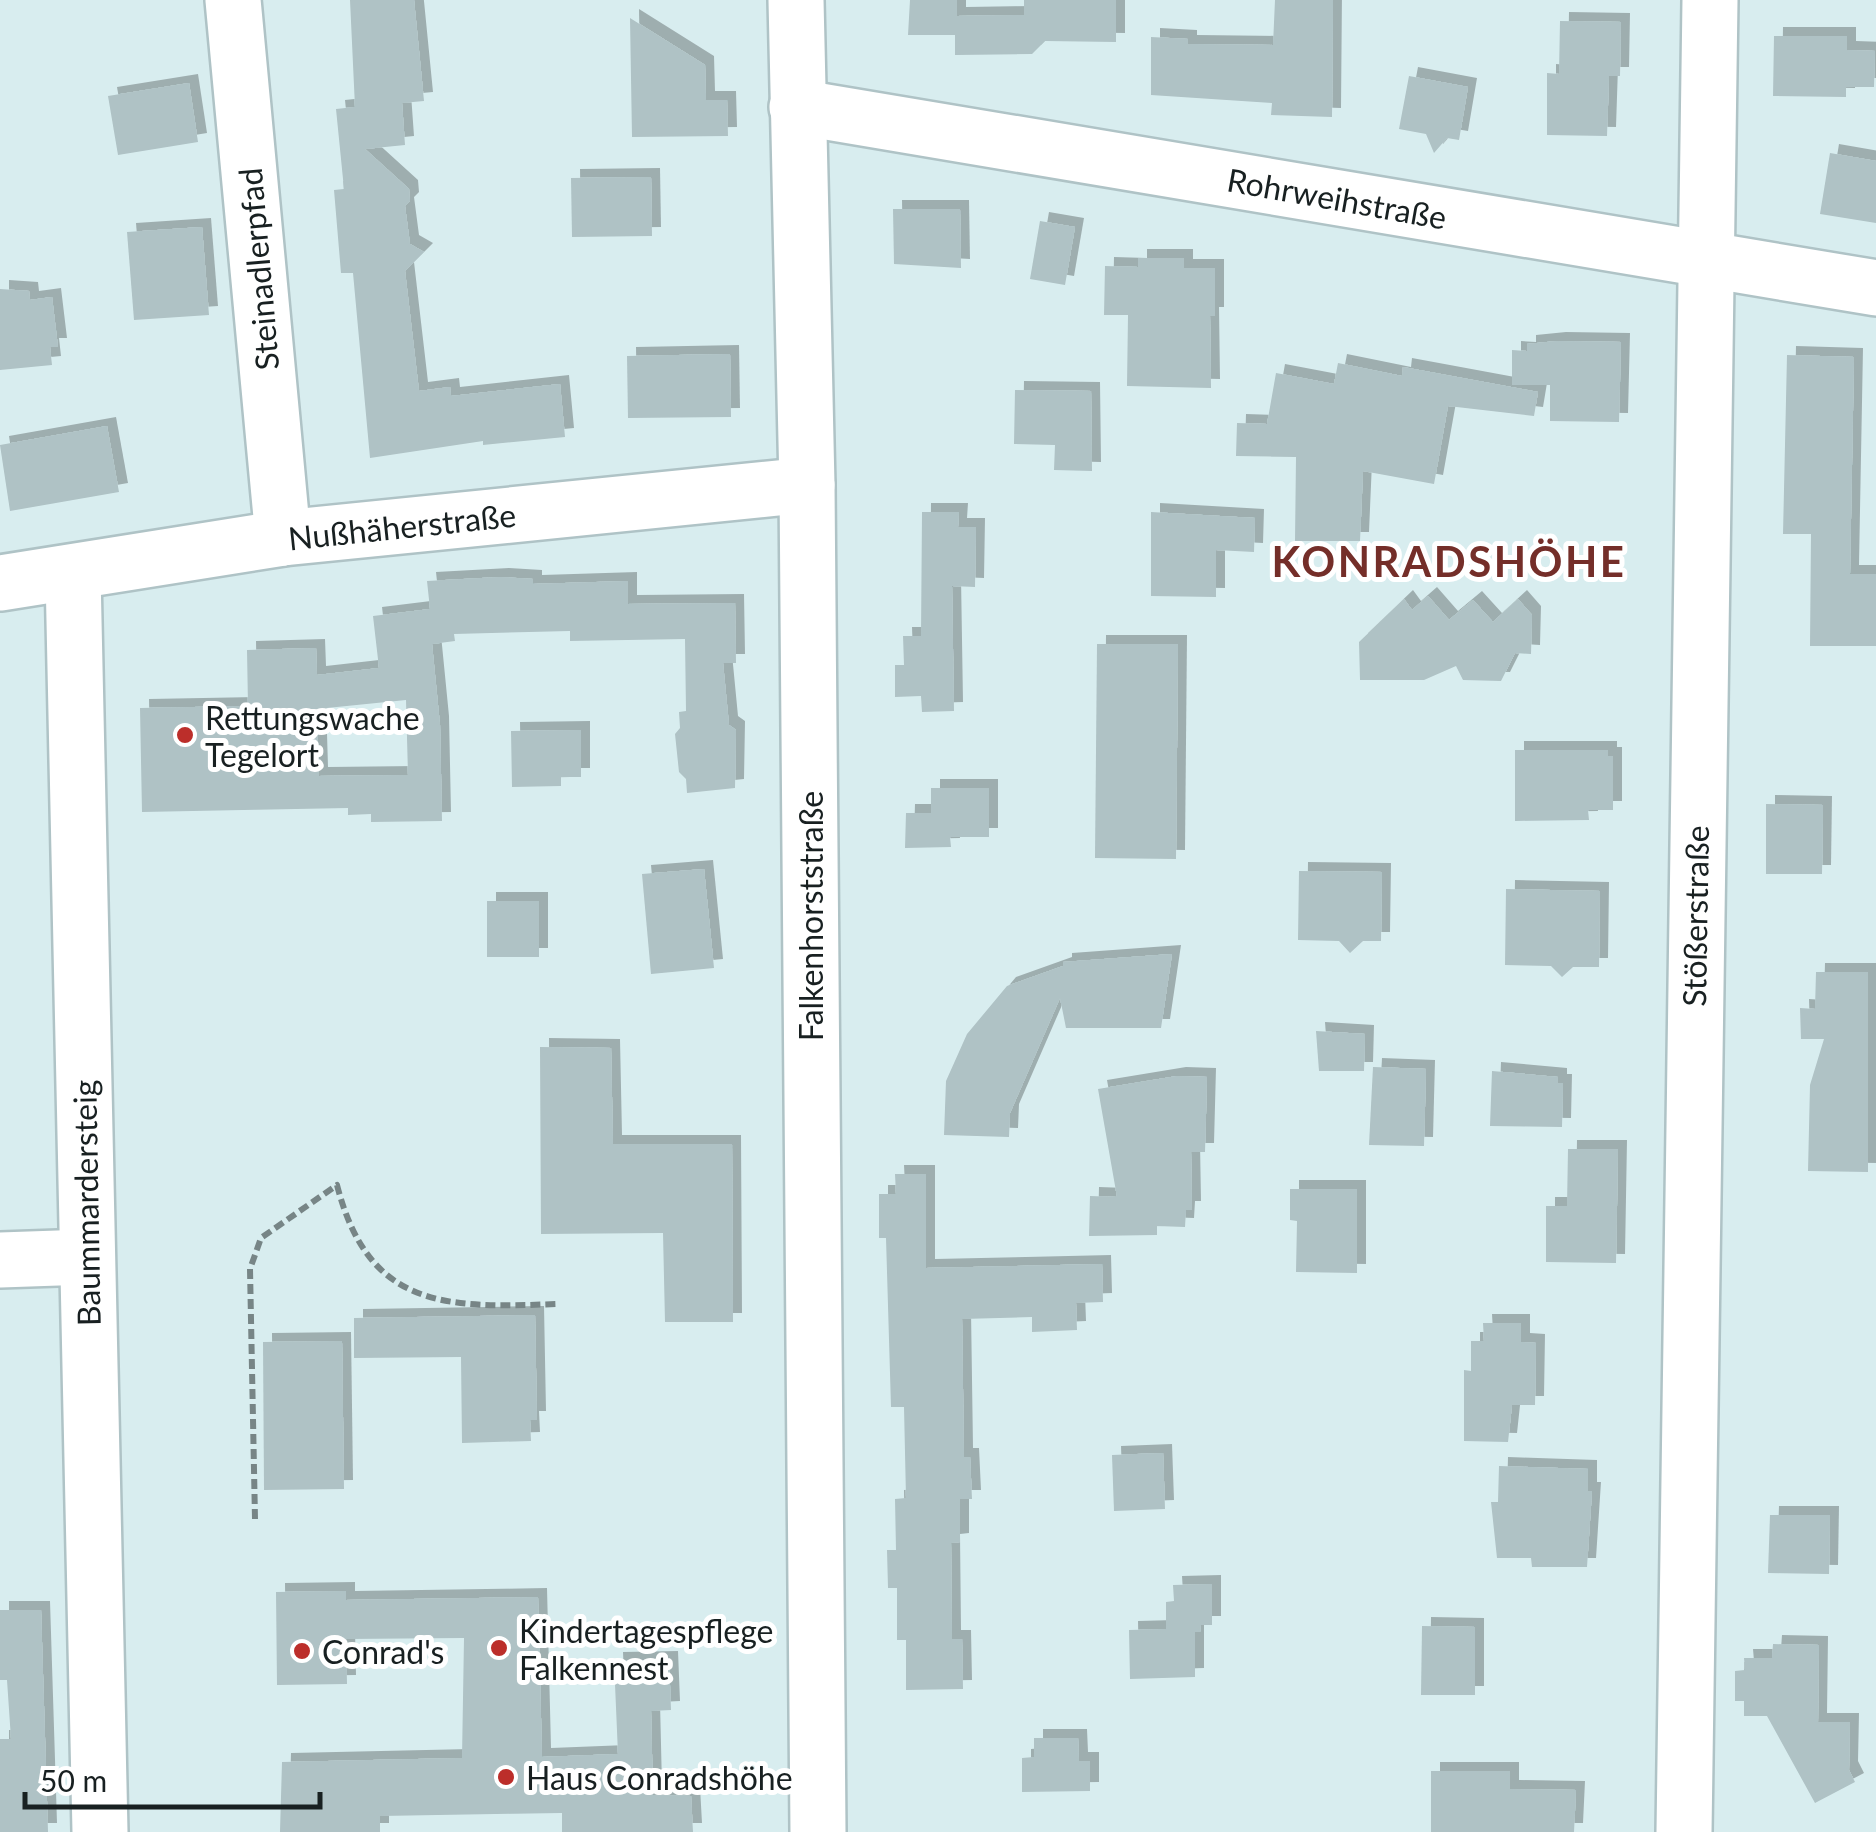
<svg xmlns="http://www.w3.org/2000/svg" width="1876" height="1832" font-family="Lato,sans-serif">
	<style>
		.building { fill: #afc2c5; fill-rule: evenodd; filter: url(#shadow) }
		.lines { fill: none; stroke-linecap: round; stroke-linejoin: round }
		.minor-casing { stroke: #afc3c6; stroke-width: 60 }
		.path { stroke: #778586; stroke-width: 6; stroke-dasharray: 10 5; stroke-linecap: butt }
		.minor { stroke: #fff; stroke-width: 55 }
		.poi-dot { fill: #bc2e2a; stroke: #fff; stroke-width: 4 }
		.labels { text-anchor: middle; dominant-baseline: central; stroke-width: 10; stroke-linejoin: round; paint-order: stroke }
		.street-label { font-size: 32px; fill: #182021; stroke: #fff }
		.poi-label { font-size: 32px; fill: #182021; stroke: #fff; text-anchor: start }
		.district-label { font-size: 42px; font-weight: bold; letter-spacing: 2.5px; fill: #742e29; stroke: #fff }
	</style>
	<defs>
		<filter id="shadow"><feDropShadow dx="9" dy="-9" stdDeviation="0" flood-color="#0004"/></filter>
	</defs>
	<rect width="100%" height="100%" fill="#d8edef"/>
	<g class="building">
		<polygon points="350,0 414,0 424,101 402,103 405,145 365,149 409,189 410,201 405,206 410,244 424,252 405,271 419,391 450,387 451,396 560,384 565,437 483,445 483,441 370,458 353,273 341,273 334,190 344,189 336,109 355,107"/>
		<polygon points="910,0 957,0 957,16 1024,15 1024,0 1116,0 1116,42 1045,41 1032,54 955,55 955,35 908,35"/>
		<polygon points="1275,0 1333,0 1332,117 1271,115 1272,103 1151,95 1151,37 1188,39 1188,44 1273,45"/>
		<polygon points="630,18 705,65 706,100 727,100 728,136 632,137"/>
		<polygon points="1560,21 1621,22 1620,76 1609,76 1607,136 1547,135 1547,73 1559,74"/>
		<polygon points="1774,36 1847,36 1847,50 1875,51 1874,87 1846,87 1846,97 1773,96"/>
		<polygon points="1409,76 1468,87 1459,140 1447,138 1434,153 1426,134 1399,129"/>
		<polygon points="189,83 198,142 118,155 108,96"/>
		<polygon points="1830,153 1876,161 1876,223 1820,214"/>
		<polygon points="651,177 652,236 572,237 571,178"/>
		<polygon points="893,209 960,209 961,268 894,264"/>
		<polygon points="1040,221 1075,227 1065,285 1030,279"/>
		<polygon points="202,227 209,315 134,320 127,232"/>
		<polygon points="1138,258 1184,258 1184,268 1215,268 1215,316 1210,316 1211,388 1127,386 1128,315 1104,315 1105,266 1138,267"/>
		<polygon points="0,289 29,291 30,300 52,297 58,347 50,347 52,365 0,370"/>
		<polygon points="1557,341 1621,342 1619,422 1550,421 1550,385 1512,385 1512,350 1527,351 1527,344"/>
		<polygon points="730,354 731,417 628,418 627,356"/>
		<polygon points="1787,355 1854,357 1850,574 1876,574 1876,646 1810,646 1811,534 1783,534"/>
		<polygon points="1338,363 1402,376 1403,367 1538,392 1534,416 1448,406 1434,484 1363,471 1360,541 1295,541 1296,457 1236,456 1237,423 1267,424 1276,373 1334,384"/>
		<polygon points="1015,390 1091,391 1092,471 1054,470 1055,445 1014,444"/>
		<polygon points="107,426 119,492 10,511 0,445"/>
		<polygon points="922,512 959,512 958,527 976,527 975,587 952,586 954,711 922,712 921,696 895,697 895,665 904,665 903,636 921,636"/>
		<polygon points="1151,512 1255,518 1254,552 1216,550 1216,597 1151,596"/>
		<path d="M500,577L533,579V584L628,581V604L735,603L736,663H723L729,725L736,730L735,788L687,793L686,779L679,772L675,734L680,728L679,712L686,711L685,639L570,641V631L454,634L455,641L432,644L440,725L442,821L371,822V814L348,815V808L142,812L140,708L248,706L247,650L316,648L317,675L379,668L373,616L430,609L427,581ZM406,700L408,775L319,776L317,709Z"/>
		<polygon points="1428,596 1449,620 1473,600 1493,622 1518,599 1532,615 1531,654 1515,653 1501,681 1463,680 1456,666 1424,680 1360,680 1359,642 1404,599 1412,610"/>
		<polygon points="1097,644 1178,644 1176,859 1095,858"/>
		<polygon points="581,730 581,777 561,777 561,786 512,787 511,731"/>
		<polygon points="1515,750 1608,750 1608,756 1613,756 1613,810 1588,810 1589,820 1515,821"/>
		<polygon points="931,788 989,788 989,837 950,837 951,847 905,848 906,813 931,813"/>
		<polygon points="1766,804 1823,805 1822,874 1766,874"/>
		<polygon points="704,869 714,968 651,974 642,874"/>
		<polygon points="1299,871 1382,872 1381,941 1363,941 1350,953 1339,941 1298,940"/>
		<polygon points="1506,889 1600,891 1599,967 1573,967 1562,977 1551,966 1505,965"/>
		<rect x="487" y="901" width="52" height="56"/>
		<polygon points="1172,954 1161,1028 1066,1028 1060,998 1010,1113 1009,1137 944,1135 946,1081 967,1034 1007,986 1063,966 1063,962"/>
		<polygon points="1816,972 1868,972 1868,1172 1808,1171 1810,1085 1824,1039 1801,1039 1800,1008 1815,1009"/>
		<polygon points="1316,1031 1365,1034 1364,1071 1319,1071"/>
		<polygon points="540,1047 611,1048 613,1144 732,1144 733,1322 665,1322 663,1233 541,1234"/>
		<polygon points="1373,1067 1426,1069 1424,1146 1369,1145"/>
		<polygon points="1492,1071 1558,1077 1558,1083 1563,1083 1562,1127 1490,1126"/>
		<polygon points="1177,1076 1207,1077 1205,1152 1191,1152 1192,1210 1186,1210 1185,1227 1157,1226 1157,1235 1089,1236 1090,1196 1117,1197 1098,1089"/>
		<polygon points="1568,1149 1618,1149 1616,1263 1546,1262 1546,1206 1567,1206"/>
		<polygon points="895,1174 926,1174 926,1268 1102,1264 1103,1302 1076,1303 1077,1330 1032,1332 1032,1317 962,1319 964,1457 970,1457 972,1499 960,1499 960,1542 951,1543 952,1639 962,1639 963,1689 906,1690 906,1640 897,1640 897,1588 888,1588 887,1550 896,1550 895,1499 906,1498 904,1407 891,1407 886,1238 879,1238 879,1194 896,1194"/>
		<polygon points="1290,1189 1357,1189 1357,1273 1296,1272 1297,1221 1290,1220"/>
		<polygon points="535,1315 537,1420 530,1420 531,1441 462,1443 461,1357 354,1358 354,1318"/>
		<polygon points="1483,1323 1521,1323 1521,1342 1536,1343 1535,1405 1512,1405 1508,1442 1464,1441 1464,1370 1471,1371 1471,1341 1484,1341"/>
		<polygon points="342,1341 344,1489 264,1490 263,1342"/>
		<polygon points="1163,1453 1165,1509 1114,1511 1112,1455"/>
		<polygon points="1499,1466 1588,1469 1588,1491 1592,1491 1587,1567 1532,1567 1531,1558 1497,1558 1491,1502 1498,1502"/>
		<polygon points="1770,1515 1830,1515 1829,1574 1768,1573"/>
		<polygon points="1212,1584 1212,1625 1201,1625 1200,1632 1195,1632 1195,1677 1130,1679 1129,1630 1166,1629 1166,1602 1174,1601 1173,1585"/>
		<polygon points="346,1591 346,1600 538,1597 542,1757 618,1754 614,1661 669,1660 671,1710 651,1711 653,1795 691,1796 693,1832 562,1832 562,1813 380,1816 380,1832 280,1832 282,1762 462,1758 464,1638 346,1639 347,1684 277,1685 276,1592"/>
		<polygon points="0,1610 41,1610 48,1832 0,1832 0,1739 11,1739 7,1680 0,1680"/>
		<polygon points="1422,1626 1475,1627 1475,1695 1421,1695"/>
		<polygon points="1773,1644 1819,1645 1818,1722 1850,1722 1849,1770 1855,1782 1815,1803 1767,1716 1744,1716 1744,1701 1735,1701 1735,1671 1745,1670 1744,1658 1772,1658"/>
		<polygon points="1034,1738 1078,1738 1079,1761 1090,1761 1090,1791 1022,1792 1022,1758 1034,1757"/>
		<polygon points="1431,1771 1510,1771 1510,1789 1576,1790 1574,1832 1431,1832"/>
	</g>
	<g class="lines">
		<g class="minor-casing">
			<g id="minor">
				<polyline points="233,0 283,538"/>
				<polyline points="796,0 807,485 818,1832"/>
				<polyline points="797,107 1876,288"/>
				<polyline points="73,574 100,1832"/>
				<polyline points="0,583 283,538 807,485"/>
				<polyline points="0,1260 87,1257"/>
				<polyline points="1684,1832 1710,0"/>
			</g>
		</g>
		<path class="path" d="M255,1519L250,1269L261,1238L337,1185C369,1310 447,1308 557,1304"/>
		<use href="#minor" class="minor"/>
	</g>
	<g class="poi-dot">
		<circle cx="185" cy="735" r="10"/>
		<circle cx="499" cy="1648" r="10"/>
		<circle cx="302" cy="1651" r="10"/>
		<circle cx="506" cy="1777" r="10"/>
	</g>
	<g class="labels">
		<g class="street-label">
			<text transform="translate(1337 198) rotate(10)">Rohrweihstraße</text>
			<text transform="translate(258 269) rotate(-95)">Steinadlerpfad</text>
			<text transform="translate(402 526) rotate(-6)">Nußhäherstraße</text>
			<text transform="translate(810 916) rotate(-90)">Falkenhorststraße</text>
			<text transform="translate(1695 916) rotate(-89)">Stößerstraße</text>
			<text transform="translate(86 1203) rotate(-91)">Baummardersteig</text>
		</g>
		<g class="poi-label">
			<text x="205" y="717">Rettungswache<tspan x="205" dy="37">Tegelort</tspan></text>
			<text x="519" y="1630">Kindertagespflege<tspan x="519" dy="37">Falkennest</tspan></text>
			<text x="322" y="1651">Conrad's</text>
			<text x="526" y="1777">Haus Conradshöhe</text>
		</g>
		<g class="district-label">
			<text x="1449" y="561">KONRADSHÖHE</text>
		</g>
	</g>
	<path d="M25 1792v15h295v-15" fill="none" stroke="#182021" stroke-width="5"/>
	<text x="40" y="1792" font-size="30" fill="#182021" stroke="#ffffff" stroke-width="8" paint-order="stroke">50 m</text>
</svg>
